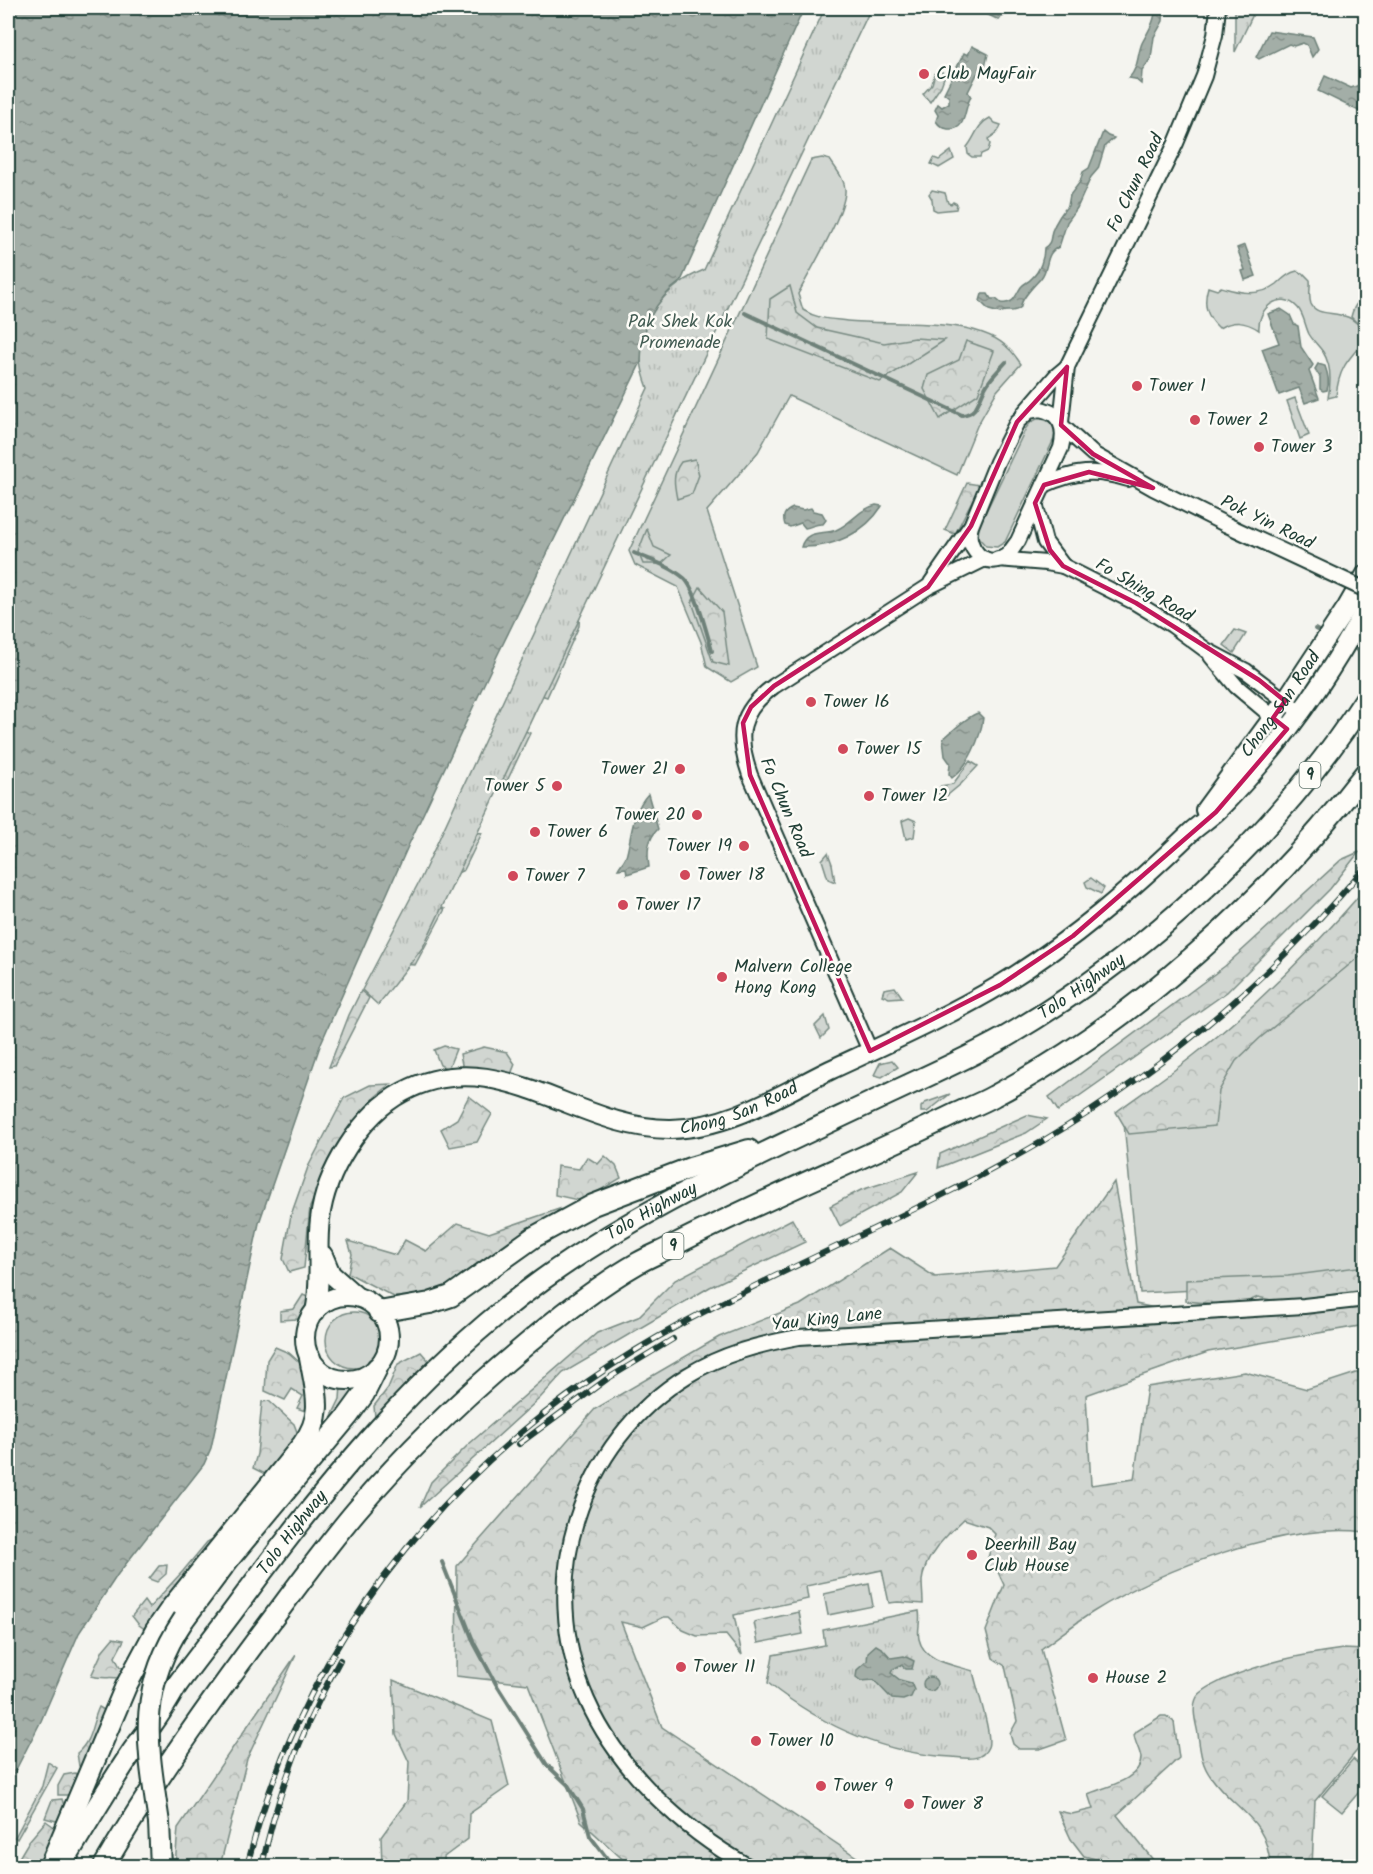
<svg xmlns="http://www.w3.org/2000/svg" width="1373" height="1874" font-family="Kalam,sans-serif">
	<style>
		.grass { fill: #d1d6d1; stroke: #788a82; stroke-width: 1.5 }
		.forest { fill: url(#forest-crowns); stroke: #788a82; stroke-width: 1.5 }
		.park { fill: url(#park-tufts); stroke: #788a82; stroke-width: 1.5 }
		.water { fill: url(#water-ripples); stroke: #6e8179; stroke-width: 1.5 }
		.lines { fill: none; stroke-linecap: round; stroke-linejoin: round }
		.stream { stroke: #6e8179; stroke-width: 4 }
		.minor-casing { stroke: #1f3d34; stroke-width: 18 }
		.major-casing { stroke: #1f3d34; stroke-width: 22 }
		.highway-casing { stroke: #1f3d34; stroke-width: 24 }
		.minor { stroke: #fdfcf7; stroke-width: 14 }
		.major { stroke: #fdfcf7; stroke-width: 18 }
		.highway { stroke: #fdfcf7; stroke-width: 20 }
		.rail-casing { stroke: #1f3d34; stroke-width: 6 }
		.rail { stroke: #fdfcf7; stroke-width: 4; stroke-dasharray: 11; stroke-linecap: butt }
		.minor-bridge-casing { stroke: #1f3d34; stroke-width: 18; stroke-linecap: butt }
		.highway-bridge-casing { stroke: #1f3d34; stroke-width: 24; stroke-linecap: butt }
		.minor-bridge { stroke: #fdfcf7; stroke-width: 14 }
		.highway-bridge { stroke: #fdfcf7; stroke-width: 20 }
		.marked { fill: none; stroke: #c2185b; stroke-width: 4.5; stroke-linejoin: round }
		.poi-dot { fill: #d1495b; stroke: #fdfcf7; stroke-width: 2 }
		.labels { text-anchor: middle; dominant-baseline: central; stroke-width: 5; stroke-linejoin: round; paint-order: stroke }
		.shield { fill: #fdfcf7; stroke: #62766e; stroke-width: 1.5 }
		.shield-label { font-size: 16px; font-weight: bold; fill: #1f3d34 }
		.poi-label { font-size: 18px; fill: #1f3d34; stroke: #fdfcf7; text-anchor: start }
		.street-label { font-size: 18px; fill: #1f3d34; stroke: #fdfcf7 }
		.park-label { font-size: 18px; fill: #435c53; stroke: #fdfcf7 }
	</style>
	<defs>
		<pattern id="forest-crowns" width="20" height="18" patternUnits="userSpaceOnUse" patternTransform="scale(1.5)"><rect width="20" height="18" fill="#d1d6d1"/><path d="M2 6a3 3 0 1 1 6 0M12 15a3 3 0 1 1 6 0" fill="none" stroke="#b3b9b4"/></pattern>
		<pattern id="park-tufts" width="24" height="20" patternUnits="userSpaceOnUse" patternTransform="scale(1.5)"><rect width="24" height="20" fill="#d1d6d1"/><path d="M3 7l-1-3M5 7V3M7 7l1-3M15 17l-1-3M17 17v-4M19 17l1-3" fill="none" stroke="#b3b9b4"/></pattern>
		<pattern id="water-ripples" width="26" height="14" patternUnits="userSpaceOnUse" patternTransform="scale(1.5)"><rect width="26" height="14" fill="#a3aea7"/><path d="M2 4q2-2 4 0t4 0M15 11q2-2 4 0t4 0" fill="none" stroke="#848f89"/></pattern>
	</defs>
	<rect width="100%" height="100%" fill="#f4f4ef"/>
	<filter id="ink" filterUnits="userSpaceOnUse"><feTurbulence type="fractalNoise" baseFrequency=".0167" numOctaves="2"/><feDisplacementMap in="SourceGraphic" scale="12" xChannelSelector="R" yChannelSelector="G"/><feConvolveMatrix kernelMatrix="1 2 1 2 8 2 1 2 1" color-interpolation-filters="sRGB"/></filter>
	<g filter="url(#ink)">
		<g class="grass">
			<path d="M990,118L995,123L1001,125C999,134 993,135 988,139L990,144L988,151L981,154L980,157H972L968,154L967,147C975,138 977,124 990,118Z"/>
			<path d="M822,158L830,160C836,169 844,178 845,189C847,210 809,273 798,294L803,310C817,319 831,319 847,321C891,326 978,315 1009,349C1014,353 1017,359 1021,364L997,391L977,426L957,475L789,396L758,452L707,511L757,667L731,682L707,667L701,642L678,587L635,565L629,551L811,160Z"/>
			<path d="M1297,271L1304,274L1310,280C1311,287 1308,296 1311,304C1319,321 1349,304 1363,332C1364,346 1350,355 1344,367C1339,376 1337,386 1336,396L1328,398C1331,383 1332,366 1323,352C1319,346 1313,341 1309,334C1305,326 1304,315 1298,308C1281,289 1257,308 1259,330C1245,321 1234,320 1219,328C1206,316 1203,304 1208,287L1217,290L1221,287C1240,293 1260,297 1277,284C1284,278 1288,273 1297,271Z"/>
			<polygon points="1295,398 1309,435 1300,439 1287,401"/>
			<path d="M1037,419C1050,418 1057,426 1054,439L1005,542L997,547L986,546L978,537L979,526L1026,428L1031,422Z"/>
			<polygon points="1365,911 1365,1277 1288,1285 1140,1293 1124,1123"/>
			<circle cx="354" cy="1340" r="28"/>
			<polygon points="869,1584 873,1606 828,1615 824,1594"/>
			<polygon points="799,1612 803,1634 758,1643 754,1622"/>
			<polygon points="1353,1759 1365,1770 1365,1785 1342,1812 1322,1796"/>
		</g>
		<g class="forest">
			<polygon points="939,69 945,75 941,86 930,102 923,94 932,84 935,73"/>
			<polygon points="951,151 954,159 939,168 931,164 934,158 939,160"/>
			<polygon points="790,286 797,313 817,328 884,343 915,338 945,340 880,382 768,339 770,299"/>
			<polygon points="966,341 994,351 978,394 940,419 924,389 928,375 959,360"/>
			<path d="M695,459L699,475L692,494L677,499C674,484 672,474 681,462Z"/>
			<polygon points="967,483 980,485 955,534 945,530"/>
			<polygon points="647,529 654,547 671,555 661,564 643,564 638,552"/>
			<polygon points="700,587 722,612 729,666 713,662 692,602"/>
			<polygon points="580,610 579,626 547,697 529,691"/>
			<polygon points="1235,630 1246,634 1234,653 1224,645"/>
			<polygon points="521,729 530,733 507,781 500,778"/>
			<polygon points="970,761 978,766 961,784 943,799 937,791 941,786 953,784"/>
			<polygon points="909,818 916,821 914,837 906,839 902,821"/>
			<polygon points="471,832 482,833 464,870 453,875"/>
			<polygon points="1359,852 1330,889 1227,992 1058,1111 1049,1097 1225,966 1341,860"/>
			<polygon points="828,853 832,864 835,882 828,879 822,860"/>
			<polygon points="1091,878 1104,888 1101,894 1087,887 1085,882"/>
			<path d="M1365,889V952L1260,1038L1236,1061L1219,1091L1215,1126L1129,1134L1116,1112C1142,1093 1169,1075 1194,1055C1257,1006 1313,949 1365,889Z"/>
			<polygon points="434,905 445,909 415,965 398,964"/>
			<polygon points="895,987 902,997 889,998 882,995 884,989"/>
			<polygon points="361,991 369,998 334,1066 329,1067 349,1015"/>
			<polygon points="825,1016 829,1030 821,1038 815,1026"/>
			<polygon points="444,1046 456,1049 448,1069 440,1065 434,1050"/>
			<polygon points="484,1047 507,1052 515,1064 506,1087 463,1070 460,1054"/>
			<polygon points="892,1060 898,1067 882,1077 874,1075 880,1063"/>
			<polygon points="391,1084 375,1097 357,1118 336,1151 310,1207 304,1268 289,1272 283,1259 291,1215 308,1167 344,1098 370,1085"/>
			<polygon points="950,1094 927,1112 921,1112 921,1107 925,1103"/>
			<polygon points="469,1096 492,1114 477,1142 450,1147 441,1129 457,1119"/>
			<polygon points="1027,1115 1047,1119 1026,1133 938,1168 940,1154"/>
			<polygon points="605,1156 616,1166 621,1178 582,1201 555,1195 557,1166 579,1169 587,1157 598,1164"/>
			<polygon points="918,1172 902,1192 840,1226 830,1206 861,1190"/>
			<path d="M1114,1182L1136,1304L1203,1318L1365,1308V1325L1208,1352L1086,1395L1091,1485L1134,1479L1147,1387L1245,1372L1307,1389L1365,1370V1532C1284,1522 1162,1569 1093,1612C1075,1623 1058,1637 1041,1649L1066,1740L1040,1749H1019L1013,1744L1010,1734L1017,1721L1005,1666L993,1658L986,1631L1004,1585L998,1572L985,1568L995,1534L988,1527L964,1519C947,1535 924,1556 922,1581C922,1588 923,1596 923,1604L898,1602L889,1603L882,1570L806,1586L808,1599L734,1615L742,1655L726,1635L697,1636L683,1630L669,1617H664L643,1627L621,1622L662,1727L870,1866H630L581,1821L528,1684L456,1676L457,1566L595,1409L719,1337L800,1305L890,1248L935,1277L1055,1266Z"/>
			<polygon points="559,1209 549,1223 472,1268 434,1295 394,1297 348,1273 352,1254 348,1241 396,1255 405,1240 426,1251 458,1223 489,1233"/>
			<polygon points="792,1219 805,1242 710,1287 563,1373 540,1398 420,1507 431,1482 469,1444 597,1333 638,1317 675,1280"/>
			<polygon points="1365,1266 1365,1290 1280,1302 1258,1297 1237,1306 1186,1301 1186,1280 1288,1276"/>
			<polygon points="303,1295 310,1298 307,1315 298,1319 280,1320 280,1311 294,1309"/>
			<polygon points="275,1347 289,1353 307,1369 311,1410 305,1411 297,1408 303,1396 292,1389 285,1400 265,1391 267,1360"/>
			<polygon points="421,1352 429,1361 422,1371 375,1417 374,1406 388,1388 398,1364"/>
			<polygon points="341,1385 355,1385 356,1394 330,1426 328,1424 340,1399"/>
			<polygon points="269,1401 294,1424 299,1437 267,1475 253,1468 257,1454 262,1402"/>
			<polygon points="226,1532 149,1632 139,1625 132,1616 144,1601 149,1608 183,1571 207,1542"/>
			<polygon points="167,1565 166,1574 157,1582 149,1579 159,1566"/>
			<path d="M113,1638L124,1640L115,1657L120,1667L133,1669L126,1680C113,1675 105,1680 91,1676L103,1650Z"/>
			<path d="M1343,1649L1365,1650V1741L1315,1801L1312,1866H1270C1268,1818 1234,1810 1211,1777C1201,1764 1200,1749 1198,1734C1196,1723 1191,1708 1197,1697C1202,1689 1215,1684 1223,1680C1265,1662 1298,1655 1343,1649Z"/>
			<polygon points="296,1655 247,1759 220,1866 175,1866 178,1828"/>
			<polygon points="393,1680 492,1721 509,1786 469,1814 468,1839 444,1857 445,1866 382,1866 381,1837 407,1801 409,1762 396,1734"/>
			<path d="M99,1707L106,1711L85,1765L79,1766L77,1753C92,1741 91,1724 99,1707Z"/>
			<path d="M1161,1716H1166L1174,1722L1179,1758L1117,1815L1158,1866H1121L1084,1856L1071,1839L1058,1811L1072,1814L1093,1809L1088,1794C1104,1787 1141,1780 1141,1758C1140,1750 1135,1743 1134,1735L1137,1731Z"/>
			<polygon points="48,1762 57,1768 17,1839 15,1837 42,1786"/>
			<polygon points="75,1773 80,1780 74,1795 58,1795 58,1786 64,1775"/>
			<polygon points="62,1799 65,1809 60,1822 45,1818 52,1800"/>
			<polygon points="46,1821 57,1829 45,1866 14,1866 29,1841"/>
		</g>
		<g class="park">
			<path d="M825,8H871L423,947L378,1005L362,990L420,880L648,388C645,380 642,370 641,361C637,319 667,285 704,270Z"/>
			<polygon points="1235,8 1256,8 1235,52"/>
			<polygon points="932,190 945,193 948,203 951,204 953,202 957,204 956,209 937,211 933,209 932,199 929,194"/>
			<path d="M1365,299V324L1361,327L1351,317C1353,309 1356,301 1365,299Z"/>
			<path d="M919,1611C921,1622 917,1629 919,1639C924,1662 954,1665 973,1671C976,1686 993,1736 988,1747C982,1762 965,1758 952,1757C883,1754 821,1725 768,1683L773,1655L825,1645L823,1630Z"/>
		</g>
		<g class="water">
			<path d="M8,8H804L681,281C654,300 641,329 641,362L498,654L409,844L321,1043L259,1223L211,1448L204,1464L118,1574L79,1633L41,1721L8,1785Z"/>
			<path d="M985,8H1013C1010,14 1003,14 999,20L982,12Z"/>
			<path d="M1155,8H1164L1163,21L1154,37L1151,58L1142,71L1141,84L1135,79L1129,78C1139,67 1137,55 1142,43C1147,33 1156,21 1155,8Z"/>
			<polygon points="1269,31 1313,37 1318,49 1312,57 1307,45 1303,43 1294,46 1289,44 1259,59 1256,57"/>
			<path d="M972,46L988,54L985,67L977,74L968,92L971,97C963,108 968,131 948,129C942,128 939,126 936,121L938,115L935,110L938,104L942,107L949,103V97L944,93L964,53L968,55Z"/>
			<polygon points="1325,76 1351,88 1365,83 1365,114 1318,91"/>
			<path d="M1103,132L1108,136L1114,138L1105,146L1098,169L1091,177L1077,208L1067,222L1059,247C1044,253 1050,267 1041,278C1035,285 1020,299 1021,307C1012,315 1007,308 1000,313L989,310L980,301L982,294H988L991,299H996L1001,303C1014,305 1015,296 1021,287C1024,283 1029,282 1032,278C1040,271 1044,258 1044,248C1052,243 1050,238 1052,231C1055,223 1063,210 1068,206L1070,195L1080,182L1083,172L1089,168Z"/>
			<polygon points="1245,245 1256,276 1245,280 1242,271 1245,270 1237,248"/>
			<polygon points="1281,309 1290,315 1294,324 1298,326 1301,347 1313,365 1309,371 1319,398 1305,403 1299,388 1279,395 1262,349 1279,343 1268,314"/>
			<path d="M1318,364L1325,366C1328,374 1330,382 1327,390L1323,391L1320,389V377L1315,369Z"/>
			<path d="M876,505L882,506C865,533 833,548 801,547C806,529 823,535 836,530C852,523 859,509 876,505Z"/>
			<path d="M793,508L803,510L811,508L813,511L822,513L826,520L823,524C816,523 812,527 805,528L801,523L790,527L785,525C782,516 784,512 793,508Z"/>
			<path d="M978,713L983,718C981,737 968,767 952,778L949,774L950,763L945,756L943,739C953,731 967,716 978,713Z"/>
			<path d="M648,794L658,829C647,840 647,852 649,867L627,874L626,868L618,869C621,863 626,859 627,853C632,832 633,810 648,794Z"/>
			<polygon points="876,1645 883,1649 891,1658 904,1656 914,1661 912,1669 906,1669 901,1665 893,1669 891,1673 900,1680 911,1683 914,1690 911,1697 903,1700 892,1699 874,1680 861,1681 856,1677 857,1670 867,1661 868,1652"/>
			<circle cx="930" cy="1684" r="7"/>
		</g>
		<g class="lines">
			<g class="stream">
				<path d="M745,313L962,415C978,413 978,401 985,388C990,378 999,370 1006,362"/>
				<path d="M634,553C650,560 670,566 684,578C696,589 707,634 712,651"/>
				<polyline points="1315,629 1324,634"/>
				<polyline points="1350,646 1366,654"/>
				<polyline points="442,1562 474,1643 496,1684 547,1765 568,1785 583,1809 590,1836 613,1866"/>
			</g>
			<g class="minor-casing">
				<g id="minor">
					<path d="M1040,409C1061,413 1066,428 1061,448L1018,541C1014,546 1011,552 1006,556C985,571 964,547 971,526L997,462L1017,422L1029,411Z"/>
					<polyline points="1024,413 1055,377 1067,367"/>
					<polyline points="1061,422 1067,367 1176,143 1204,76 1215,35 1218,8"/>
					<polyline points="1063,427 1093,454 1153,488 1227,525"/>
					<path d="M1044,485C1075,471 1095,469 1128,479"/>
					<polyline points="1035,503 1045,542 1063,566"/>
					<polyline points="998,559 1046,563 1063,566 1136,603 1172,625 1206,650 1246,671 1300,712"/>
					<polyline points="931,583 970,527"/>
					<polyline points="1211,656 1236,686 1287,729"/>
					<path d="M870,1051L750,775C736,735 739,712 774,686L928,587L985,559"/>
					<path d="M748,1866C682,1829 618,1770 587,1700C535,1582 579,1442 688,1375C722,1354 760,1344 799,1337L1304,1306L1366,1299"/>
				</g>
			</g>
			<g class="major-casing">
				<g id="major">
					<path id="s1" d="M1205,810L1285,701L1347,607L1366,574"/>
					<polyline points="323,1255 331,1274 357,1297"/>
					<circle cx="347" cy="1338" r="42"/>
					<path id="s2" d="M315,1312C322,1281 316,1251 320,1219C325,1173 361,1114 403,1092C498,1041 577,1130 671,1129C729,1128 779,1095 830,1070C888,1043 947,1017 1002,984C1072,941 1133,888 1191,832C1200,824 1210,818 1219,809C1276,751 1327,681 1366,608"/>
				</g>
			</g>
			<g class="highway-casing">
				<g id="highway">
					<polyline points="379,1312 430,1303 451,1296 534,1237 593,1205 690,1168 749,1150"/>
					<polyline points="184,1619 228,1560 348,1416 364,1394 377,1368"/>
					<polyline points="159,1823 161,1866"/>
					<path d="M50,1866L126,1686L156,1630L172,1607L303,1444C325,1414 316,1392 310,1358"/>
					<path id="s3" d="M61,1866C84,1828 107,1789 132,1752C139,1742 147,1733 153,1723C162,1711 169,1698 177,1685C198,1656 221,1628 242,1599C329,1481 422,1367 542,1280C649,1203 771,1150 889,1094C927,1076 966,1059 1002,1039C1146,955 1275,838 1366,698"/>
					<path d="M104,1866C151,1785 206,1708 262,1633C293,1592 323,1550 356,1511C406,1452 462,1398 521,1349C557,1318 596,1287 638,1263C650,1256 664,1251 676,1244C768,1197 863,1159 955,1114C968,1108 982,1103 994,1096C1136,1021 1268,899 1366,772"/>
				</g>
			</g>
			<use href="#minor" class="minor"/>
			<use href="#major" class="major"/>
			<use href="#highway" class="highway"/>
			<g class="rail-casing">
				<g id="rail">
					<polyline points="519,1444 607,1379 673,1339"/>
					<path d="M247,1866C307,1627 466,1441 681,1324C799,1260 925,1210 1041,1142C1164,1069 1274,976 1366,866"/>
					<path d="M262,1866C277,1794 304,1724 340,1660"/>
				</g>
			</g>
			<use href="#rail" class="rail"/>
			<g class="minor-bridge-casing">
				<polyline id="minor-bridge" points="1227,525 1366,590"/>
			</g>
			<g class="highway-bridge-casing">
				<path id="highway-bridge" d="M159,1823C147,1742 136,1691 184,1619"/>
			</g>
			<use href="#minor-bridge" class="minor-bridge"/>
			<use href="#highway-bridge" class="highway-bridge"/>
		</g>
	</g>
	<path class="marked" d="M1067,367L1061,425L1093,454L1153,488L1089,472L1044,485L1035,503L1050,550L1063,566L1136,603L1259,680L1285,701L1273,718L1287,729L1216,812L1073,936L1000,985L870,1051L750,775L743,723L751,707L774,686L928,587L971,526L1017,422Z"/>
	<g class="poi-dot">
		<circle cx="924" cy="74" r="6"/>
		<circle cx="1137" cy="386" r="6"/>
		<circle cx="1195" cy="420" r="6"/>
		<circle cx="1259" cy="447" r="6"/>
		<circle cx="811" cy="702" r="6"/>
		<circle cx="843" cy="749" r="6"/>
		<circle cx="680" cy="769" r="6"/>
		<circle cx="557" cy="786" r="6"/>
		<circle cx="869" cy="796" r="6"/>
		<circle cx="697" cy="815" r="6"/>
		<circle cx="535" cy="832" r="6"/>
		<circle cx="744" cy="846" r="6"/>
		<circle cx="685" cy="875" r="6"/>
		<circle cx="513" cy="876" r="6"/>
		<circle cx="623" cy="905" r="6"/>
		<circle cx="722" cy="977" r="6"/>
		<circle cx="972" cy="1555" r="6"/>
		<circle cx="681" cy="1667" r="6"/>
		<circle cx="1093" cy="1678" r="6"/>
		<circle cx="756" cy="1741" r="6"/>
		<circle cx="821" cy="1786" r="6"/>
		<circle cx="909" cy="1804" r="6"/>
	</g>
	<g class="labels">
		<g class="shield">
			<rect x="1299.5" y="762" width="21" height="26" rx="4.5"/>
			<rect x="662.5" y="1233" width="21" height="26" rx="4.5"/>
		</g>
		<g class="shield-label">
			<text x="1310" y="775">9</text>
			<text x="673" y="1246">9</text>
		</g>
		<g class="poi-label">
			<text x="936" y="74">Club MayFair</text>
			<text x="1149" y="386">Tower 1</text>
			<text x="1207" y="420">Tower 2</text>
			<text x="1271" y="447">Tower 3</text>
			<text x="823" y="702">Tower 16</text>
			<text x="855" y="749">Tower 15</text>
			<text x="668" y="769" text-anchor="end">Tower 21</text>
			<text x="545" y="786" text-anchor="end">Tower 5</text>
			<text x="881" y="796">Tower 12</text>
			<text x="685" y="815" text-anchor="end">Tower 20</text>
			<text x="547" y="832">Tower 6</text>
			<text x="732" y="846" text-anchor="end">Tower 19</text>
			<text x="697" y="875">Tower 18</text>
			<text x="525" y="876">Tower 7</text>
			<text x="635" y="905">Tower 17</text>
			<text x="734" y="967">Malvern College<tspan x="734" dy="21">Hong Kong</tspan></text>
			<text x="984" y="1545">Deerhill Bay<tspan x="984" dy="21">Club House</tspan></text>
			<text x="693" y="1667">Tower 11</text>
			<text x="1105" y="1678">House 2</text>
			<text x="768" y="1741">Tower 10</text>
			<text x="833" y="1786">Tower 9</text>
			<text x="921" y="1804">Tower 8</text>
		</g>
		<g class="street-label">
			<text transform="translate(1136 183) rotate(-64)">Fo Chun Road</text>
			<text transform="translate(1267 523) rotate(26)">Pok Yin Road</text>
			<text transform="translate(1144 591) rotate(30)">Fo Shing Road</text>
			<text stroke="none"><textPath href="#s1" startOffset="130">Chong San Road</textPath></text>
			<text transform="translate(785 808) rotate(67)">Fo Chun Road</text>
			<text stroke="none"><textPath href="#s3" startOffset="1378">Tolo Highway</textPath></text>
			<text stroke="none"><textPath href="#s2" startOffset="600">Chong San Road</textPath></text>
			<text stroke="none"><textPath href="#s3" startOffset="892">Tolo Highway</textPath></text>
			<text transform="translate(827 1320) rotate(-6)">Yau King Lane</text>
			<text stroke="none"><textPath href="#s3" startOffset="406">Tolo Highway</textPath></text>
		</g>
		<g class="park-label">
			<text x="680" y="322">Pak Shek Kok<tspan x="680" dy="21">Promenade</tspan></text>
		</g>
	</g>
	<rect width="1373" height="1874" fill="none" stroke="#fdfcf7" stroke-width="30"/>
	<rect x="15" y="15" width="1343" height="1844" fill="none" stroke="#1f3d34" stroke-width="2" filter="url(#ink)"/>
</svg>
